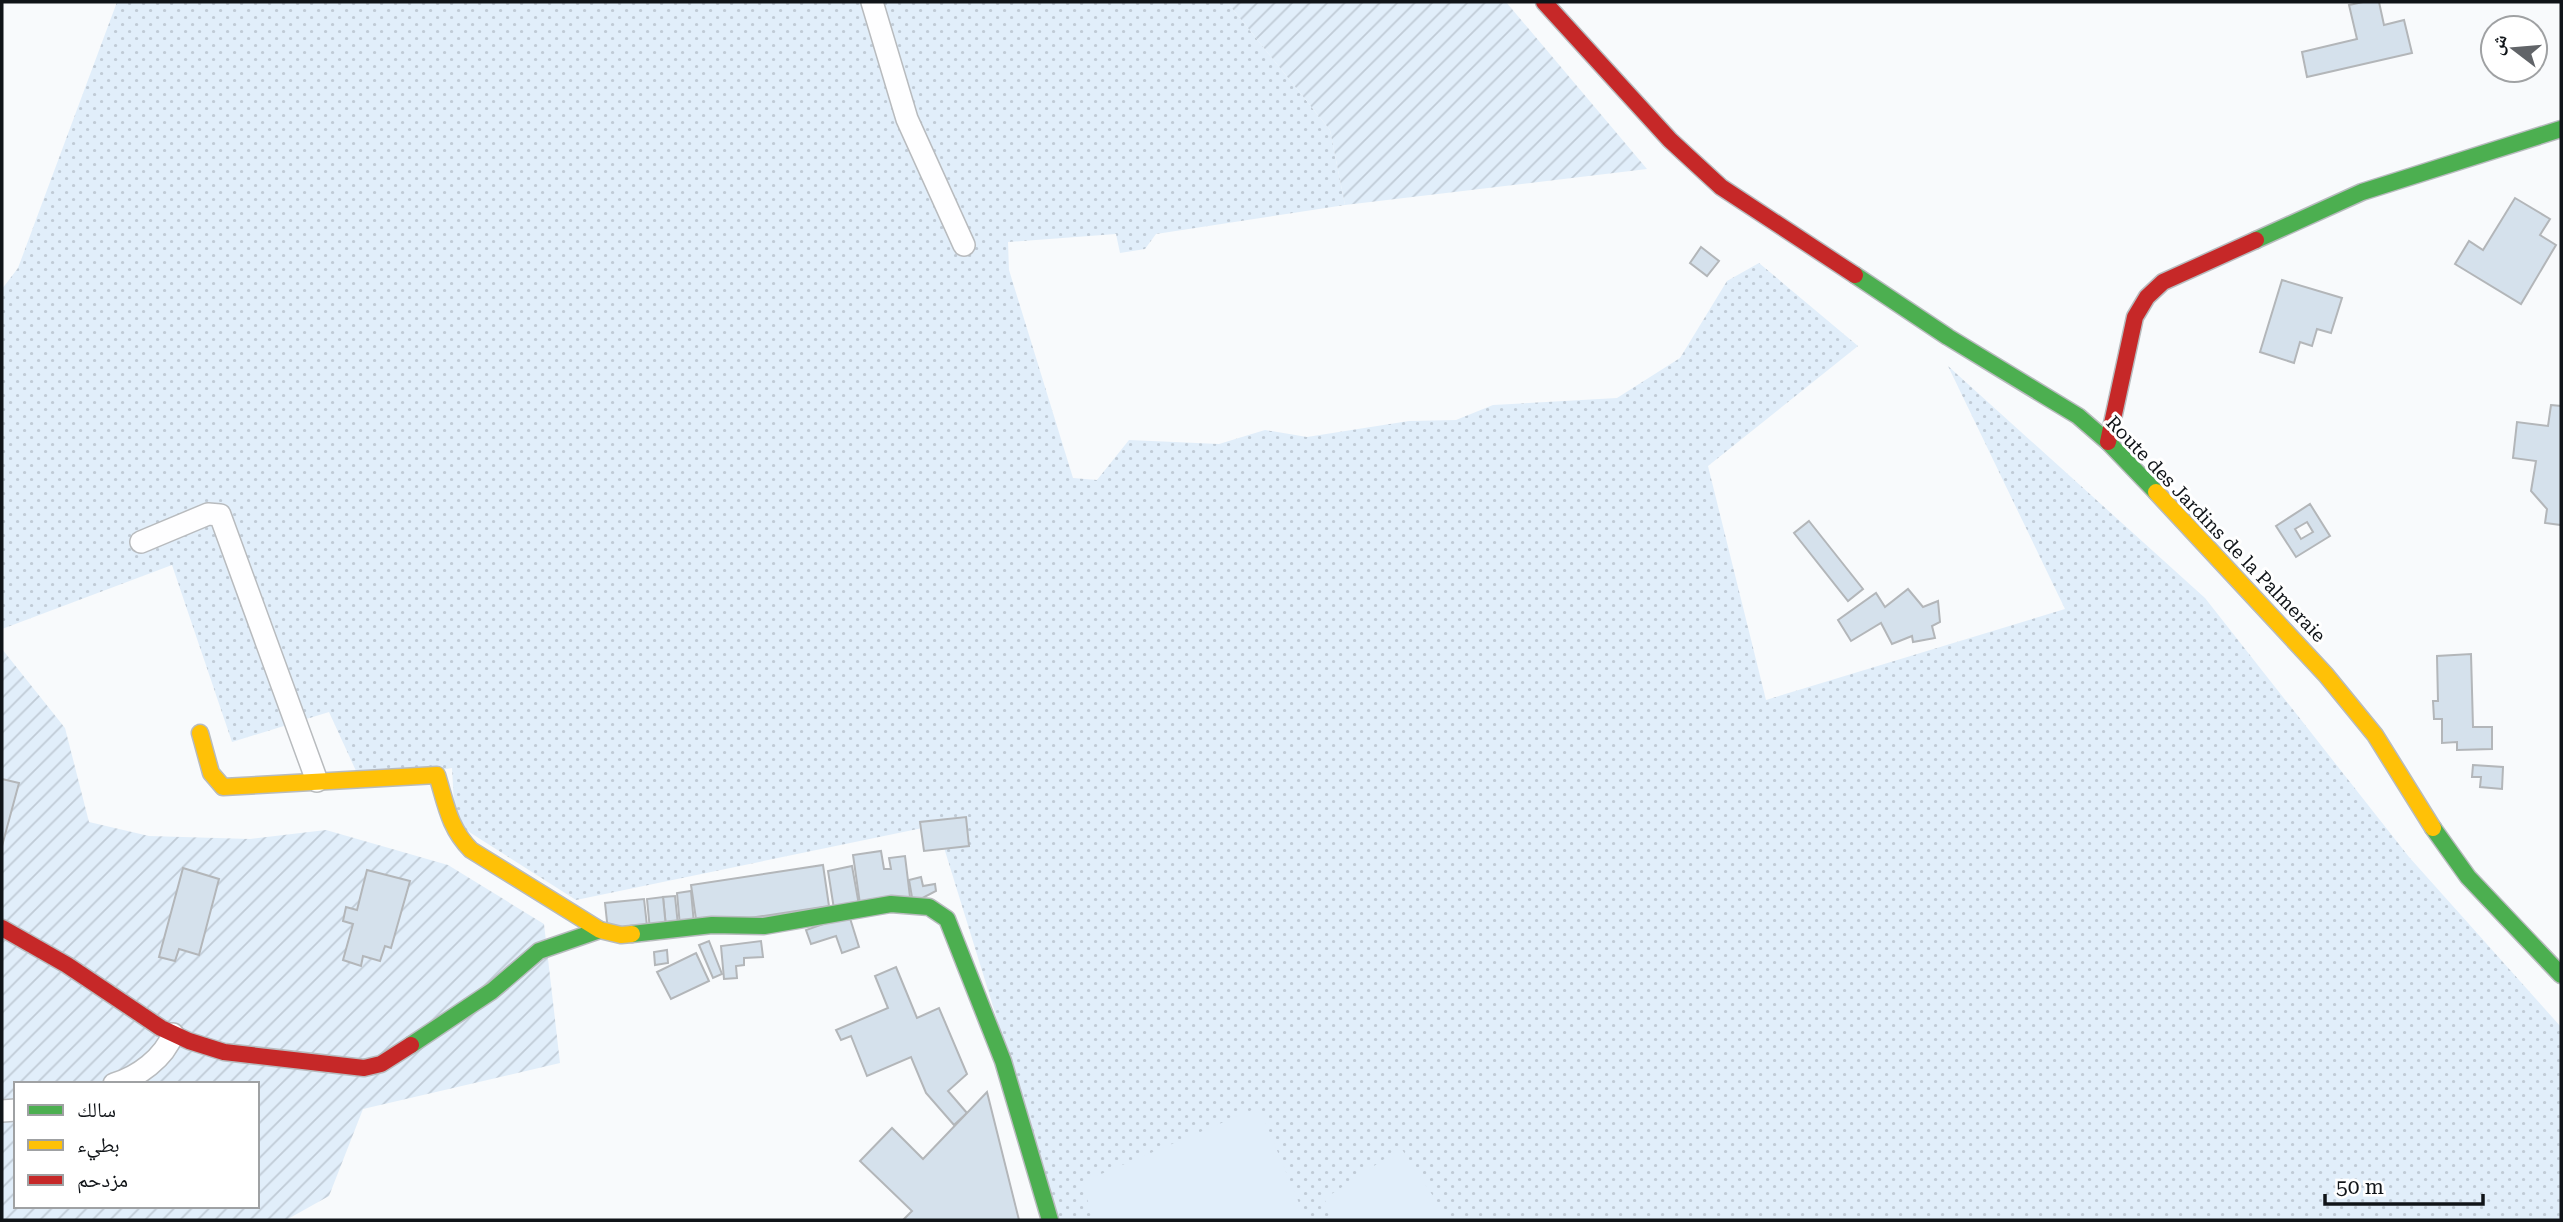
<svg xmlns="http://www.w3.org/2000/svg" width="2563" height="1222" font-family="'Roboto Serif','Noto Naskh Arabic',serif">
	<style>
		.grass { fill: url(#grass-dots) }
		.garden { fill: url(#garden-furrows); fill-rule: evenodd }
		.pitch { fill: #e1eefa }
		.building { fill: #d5e1ec; stroke: #b3b6b9; stroke-width: 2; fill-rule: evenodd }
		.lines { fill: none; stroke-linecap: round; stroke-linejoin: round }
		.street-casing { stroke: #b8bbbe; stroke-width: 24 }
		.fast-casing { stroke: #b8bbbe; stroke-width: 19 }
		.slow-casing { stroke: #b8bbbe; stroke-width: 19 }
		.jam-casing { stroke: #b8bbbe; stroke-width: 19 }
		.street { stroke: #fefeff; stroke-width: 21 }
		.fast { stroke: #4caf50; stroke-width: 16 }
		.slow { stroke: #ffc107; stroke-width: 16 }
		.jam { stroke: #c62828; stroke-width: 16 }
		.labels { text-anchor: middle; dominant-baseline: central; stroke-width: 6; stroke-linejoin: round; paint-order: stroke }
		.street-label { font-size: 19px; fill: #101418; stroke: #fff }
	</style>
	<defs>
		<pattern id="grass-dots" width="8" height="8" patternUnits="userSpaceOnUse" patternTransform="scale(1.75)"><rect width="8" height="8" fill="#e1eefa"/><path d="M2 2h.1M6 6h.1" fill="none" stroke="#c0cbd6" stroke-width="1.8" stroke-linecap="round"/></pattern>
		<pattern id="garden-furrows" width="10" height="10" patternUnits="userSpaceOnUse" patternTransform="scale(1.75)"><rect width="10" height="10" fill="#e1eefa"/><path d="M-1 1l2-2M0 10L10 0M9 11l2-2" fill="none" stroke="#c0cbd6"/></pattern>
	</defs>
	<rect width="100%" height="100%" fill="#f8fafc"/>
	<polygon class="grass" points="117,2 1227,2 1330,130 1345,205 1156,234 1145,249 1120,253 1116,234 1008,242 1009,270 1073,478 1097,480 1129,440 1219,444 1265,430 1307,437 1409,421 1456,420 1493,405 1617,398 1680,358 1727,281 1759,263 1858,346 1708,466 1766,700 2065,609 1948,366 2205,598 2409,857 2561,1027 2561,1220 1059,1220 937,825 576,900 455,823 452,768 362,784 329,712 232,742 172,565 2,629 2,289 18,268"/>
	<g class="garden">
		<polygon points="1227,2 1506,2 1647,169 1345,205 1330,130"/>
		<path d="M2,649L65,728L89,822L149,836L250,839L326,830L448,865L544,924L560,1063L363,1109L329,1196L286,1220H2ZM16,1084H257V1206H16Z"/>
	</g>
	<g class="pitch">
		<polygon points="1259,1107 1306,1220 1096,1220 1080,1183"/>
		<polygon points="1401,1148 1449,1220 1338,1220 1324,1199"/>
	</g>
	<g class="building">
		<polygon points="2363,2 2379,2 2384,25 2404,20 2412,53 2307,77 2302,52 2357,39 2349,5"/>
		<polygon points="2515,198 2550,219 2540,235 2556,245 2521,304 2455,264 2469,241 2483,250"/>
		<polygon points="1701,247 1719,261 1707,276 1690,263"/>
		<polygon points="2282,280 2342,298 2331,333 2317,329 2312,346 2300,342 2294,363 2260,352"/>
		<polygon points="2551,405 2561,406 2561,525 2545,523 2547,509 2531,491 2536,461 2513,458 2517,422 2548,426"/>
		<path d="M2310,504L2330,536L2296,557L2276,526ZM2307,522L2313,532L2301,539L2295,529Z"/>
		<polygon points="1809,521 1863,589 1848,601 1794,533"/>
		<polygon points="1908,589 1923,607 1938,601 1940,622 1932,626 1935,638 1913,642 1912,636 1892,644 1881,623 1851,641 1838,620 1876,593 1885,607"/>
		<polygon points="2471,654 2473,727 2492,727 2492,749 2457,750 2457,742 2442,743 2442,719 2434,719 2433,701 2438,701 2437,656"/>
		<polygon points="2473,765 2503,767 2502,789 2480,787 2481,777 2472,777"/>
		<polygon points="2,779 19,783 2,846"/>
		<polygon points="966,817 969,846 924,851 920,822"/>
		<polygon points="881,851 884,869 891,869 889,858 905,856 910,897 860,904 853,855"/>
		<polygon points="823,865 829,906 697,926 691,885"/>
		<polygon points="852,866 859,905 834,909 828,871"/>
		<polygon points="183,868 219,879 199,955 179,949 175,961 159,957"/>
		<polygon points="367,870 410,881 391,948 385,946 380,961 363,956 361,966 343,960 353,924 343,921 346,907 357,910"/>
		<polygon points="921,877 923,886 935,884 936,891 913,903 909,880"/>
		<polygon points="691,891 694,924 680,926 677,893"/>
		<polygon points="675,896 678,925 666,926 663,897"/>
		<polygon points="663,897 666,928 650,930 647,899"/>
		<polygon points="644,899 647,926 608,931 605,903"/>
		<polygon points="849,915 859,947 842,953 836,936 811,944 806,930"/>
		<polygon points="709,941 722,974 713,978 699,945"/>
		<polygon points="761,941 763,957 744,958 744,965 736,966 737,978 724,979 721,946"/>
		<polygon points="667,950 668,963 655,965 654,952"/>
		<polygon points="696,953 709,981 671,999 657,972"/>
		<polygon points="896,967 917,1018 939,1008 967,1074 948,1091 967,1113 954,1125 926,1093 911,1057 867,1076 851,1036 841,1040 836,1030 888,1008 875,976"/>
		<polygon points="987,1092 1019,1220 903,1220 912,1211 860,1161 892,1128 923,1159"/>
	</g>
	<g class="lines">
		<g class="street-casing">
			<g id="street">
				<polyline points="872,2 907,119 964,245"/>
				<polyline points="141,542 208,514 220,515 317,781"/>
				<path d="M114,1084C138,1077 164,1058 173,1034"/>
				<polyline points="2,1111 16,1110"/>
			</g>
		</g>
		<g class="fast-casing">
			<g id="fast">
				<polyline points="2256,240 2362,192 2561,129"/>
				<polyline points="1855,275 1948,337 2078,416 2108,442 2156,492"/>
				<polyline points="2433,828 2468,877 2561,975"/>
				<polyline points="632,934 712,925 764,926 891,904 929,907 947,919 1003,1061 1050,1220"/>
				<polyline points="411,1045 492,991 539,951 600,930"/>
			</g>
		</g>
		<g class="slow-casing">
			<g id="slow">
				<polyline points="2156,492 2326,675 2375,735 2433,828"/>
				<path d="M200,733L211,773L223,787L437,775C446,804 449,828 471,850L600,930L621,935L632,934"/>
			</g>
		</g>
		<g class="jam-casing">
			<g id="jam">
				<polyline points="1544,2 1670,140 1721,187 1855,275"/>
				<polyline points="2108,442 2135,317 2147,297 2163,282 2256,240"/>
				<polyline points="2,928 67,965 161,1028 189,1041 224,1052 364,1068 381,1064 411,1045"/>
			</g>
		</g>
		<use href="#street" class="street"/>
		<use href="#fast" class="fast"/>
		<use href="#slow" class="slow"/>
		<use href="#jam" class="jam"/>
	</g>
	<g class="labels">
		<g class="street-label">
			<text transform="translate(2216 529) rotate(46)">Route des Jardins de la Palmeraie</text>
		</g>
	</g>
	<rect width="2563" height="1222" fill="none" stroke="#101418" stroke-width="7"/>
	<rect x="14" y="1082" width="245" height="126" fill="#ffffff" stroke="#9fa1a3" stroke-width="2"/>
	<rect x="28" y="1105" width="35" height="10" fill="#4caf50" stroke="#9fa1a3" stroke-width="2"/>
	<text x="77" y="1117" font-size="21" fill="#101418">سالك</text>
	<rect x="28" y="1140" width="35" height="10" fill="#ffc107" stroke="#9fa1a3" stroke-width="2"/>
	<text x="77" y="1152" font-size="21" fill="#101418">بطيء</text>
	<rect x="28" y="1175" width="35" height="10" fill="#c62828" stroke="#9fa1a3" stroke-width="2"/>
	<text x="77" y="1187" font-size="21" fill="#101418">مزدحم</text>
	<g transform="translate(2514 49) rotate(286)"><circle r="33" fill="#ffffff" stroke="#9fa1a3" stroke-width="2"/>
	<path d="M0-5L12 26L0 18L-12 26Z" fill="#616468"/>
	<text y="-10" font-size="19" font-weight="bold" text-anchor="middle" fill="#101418">ش</text>
	</g>
	<path d="M2325 1194v10h158v-10" fill="none" stroke="#101418" stroke-width="3.5"/>
	<text x="2336" y="1194" font-size="21" fill="#101418" stroke="#ffffff" stroke-width="5" paint-order="stroke">50 m</text>
</svg>
